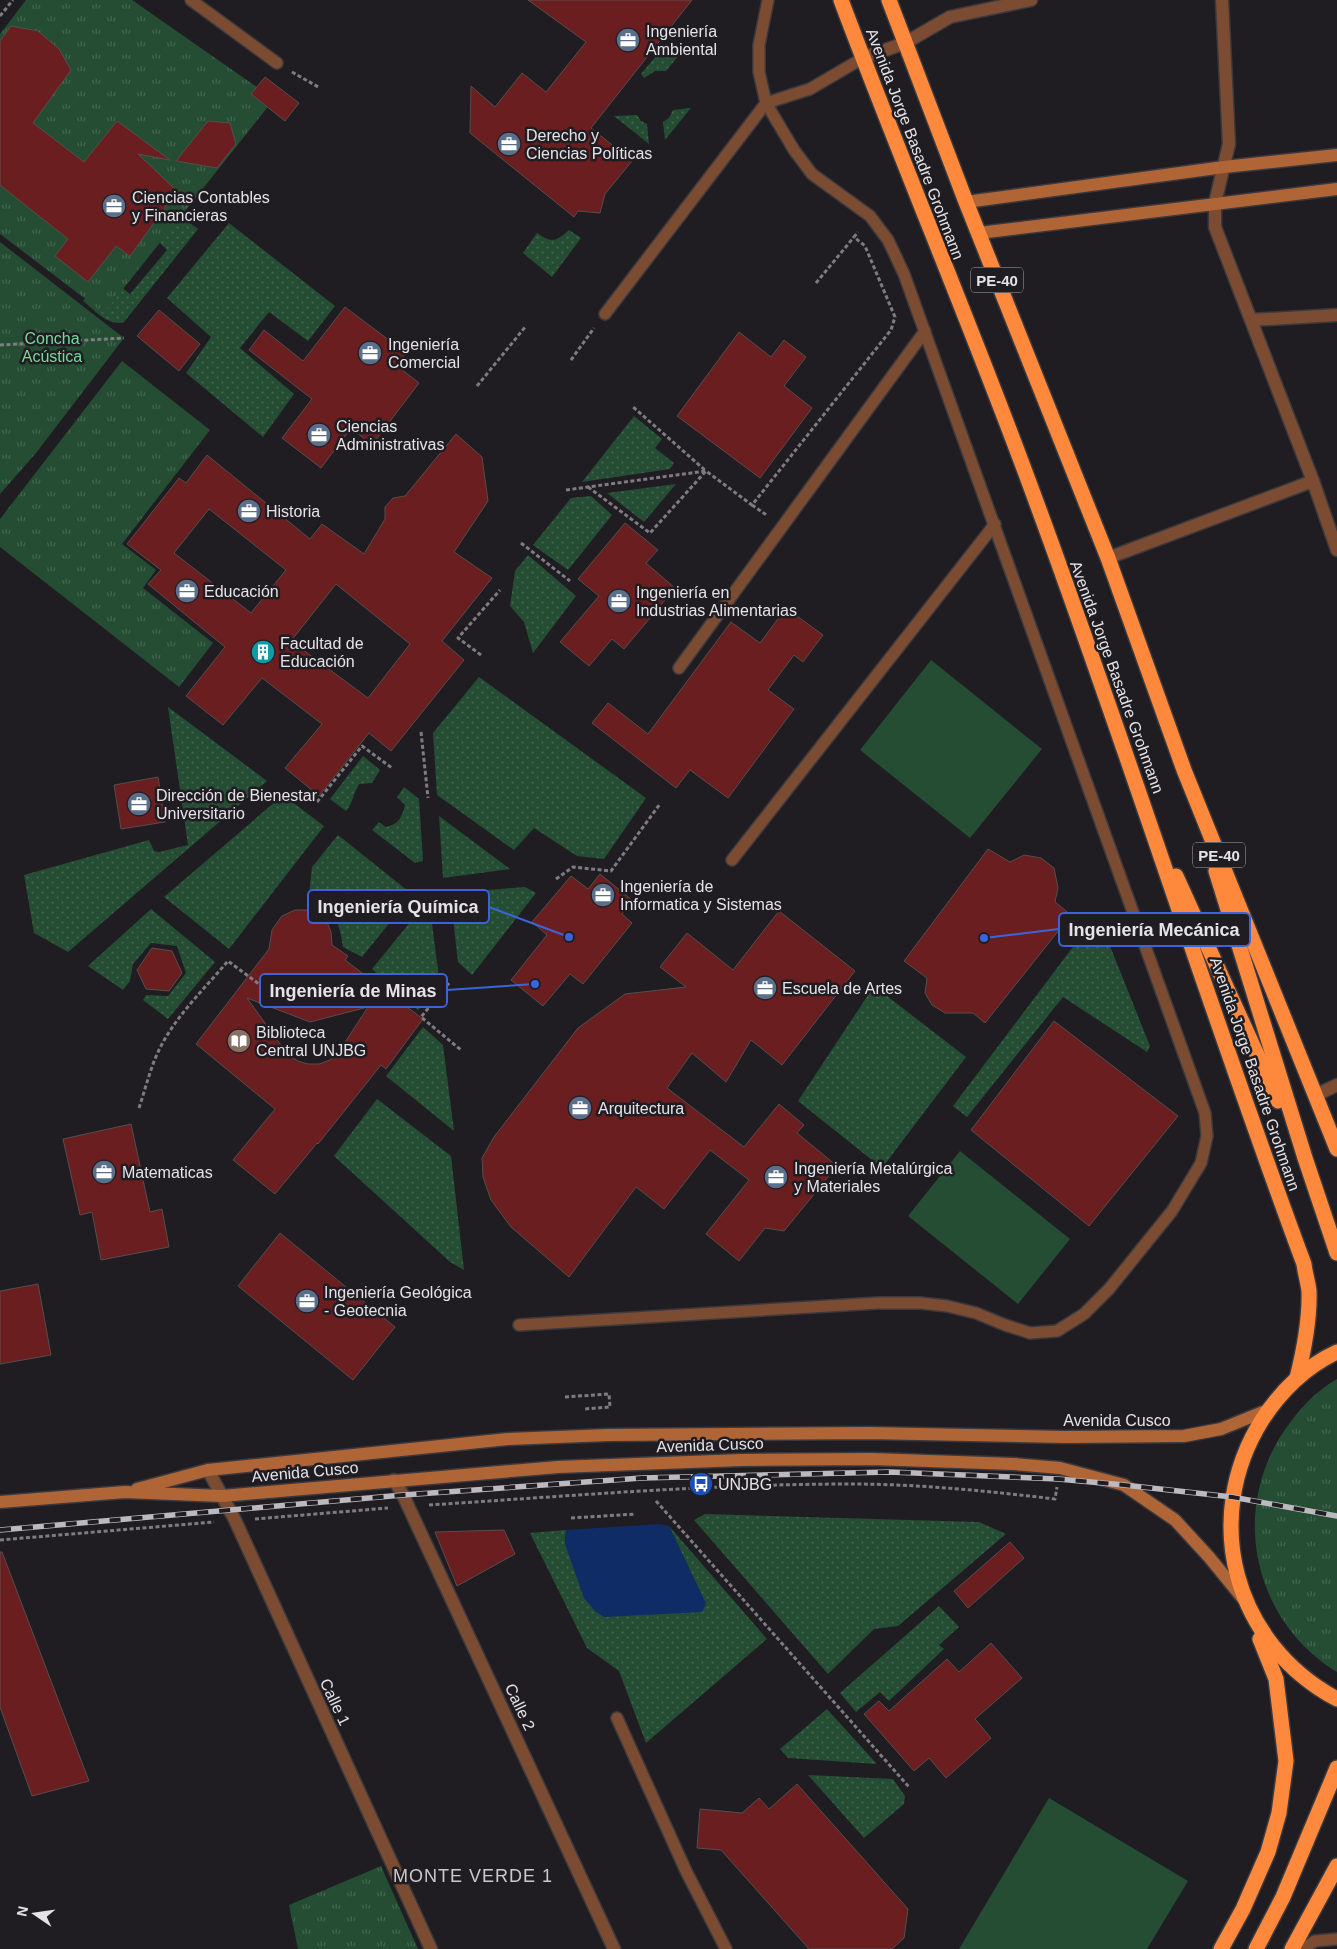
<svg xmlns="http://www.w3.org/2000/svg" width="1337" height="1949" font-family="Arial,sans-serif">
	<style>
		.grass { fill: url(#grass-dots) }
		.park { fill: url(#park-tufts) }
		.pitch { fill: #244d33 }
		.water { fill: #102c66 }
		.building { fill: #6a1e20; stroke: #564e4d; fill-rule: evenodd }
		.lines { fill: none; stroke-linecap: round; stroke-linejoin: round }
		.lane-casing { stroke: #3b393e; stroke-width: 14 }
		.street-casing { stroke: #3b393e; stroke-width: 15 }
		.secondary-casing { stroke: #3b393e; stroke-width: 15 }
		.highway-casing { stroke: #3b393e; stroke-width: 18 }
		.path { stroke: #7e7c81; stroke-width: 3; stroke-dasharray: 4 2.5; stroke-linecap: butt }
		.lane { stroke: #7b4c31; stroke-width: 11 }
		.street { stroke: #7b4c31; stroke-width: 12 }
		.secondary { stroke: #b06537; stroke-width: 12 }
		.highway { stroke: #fe893c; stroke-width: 15 }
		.rail-casing { stroke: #bcbabe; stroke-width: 5.5 }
		.rail { stroke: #1f1d22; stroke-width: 4; stroke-dasharray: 11; stroke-linecap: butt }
		.labels { text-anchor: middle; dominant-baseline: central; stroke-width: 5; stroke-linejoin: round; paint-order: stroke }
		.shield { fill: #1f1d22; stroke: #aaa8ac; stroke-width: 1 }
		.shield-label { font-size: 15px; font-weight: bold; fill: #e5e3e7 }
		.poi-label { font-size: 16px; fill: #e5e3e7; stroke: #1f1d22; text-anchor: start }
		.street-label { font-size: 16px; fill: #e5e3e7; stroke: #1f1d22 }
		.park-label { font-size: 16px; fill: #74dc99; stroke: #1f1d22 }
		.neighbourhood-label { font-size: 18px; letter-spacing: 1px; fill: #cbc8d0; stroke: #1f1d22 }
		.leader { fill: none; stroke: #3b64da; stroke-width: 2 }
		.callout-dot { fill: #3b64da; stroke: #1f1d22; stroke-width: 2 }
		.callout { fill: #1f1d22; stroke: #3b64da; stroke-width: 2 }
		.callout-label { font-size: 18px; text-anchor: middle; font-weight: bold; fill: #e5e3e7 }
	</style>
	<defs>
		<pattern id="grass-dots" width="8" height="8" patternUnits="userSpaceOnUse" patternTransform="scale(1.25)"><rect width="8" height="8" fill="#244d33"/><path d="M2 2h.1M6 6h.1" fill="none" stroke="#446651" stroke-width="1.8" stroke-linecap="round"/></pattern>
		<pattern id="park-tufts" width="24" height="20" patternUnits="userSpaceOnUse" patternTransform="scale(1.25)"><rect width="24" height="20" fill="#244d33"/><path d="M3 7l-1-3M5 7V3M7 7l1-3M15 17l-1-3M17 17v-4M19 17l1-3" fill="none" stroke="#446651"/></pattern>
	</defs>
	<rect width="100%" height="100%" fill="#1f1d22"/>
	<g class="grass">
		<polygon points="667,43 680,54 666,71 655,71 644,78 641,74"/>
		<polygon points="691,108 665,140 663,122 669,118 673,110"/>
		<polygon points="637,115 641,121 647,124 649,144 614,116"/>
		<path d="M177,214L198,229L124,322C108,327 95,310 83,301L106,275L130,294L167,250L157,240Z"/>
		<polygon points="229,223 335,306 308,341 269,312 240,348 294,394 263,437 186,373 211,337 167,298"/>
		<path d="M569,230L581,238L552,277L523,253L537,233C551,243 556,242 569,230Z"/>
		<polygon points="634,416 662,439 655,448 674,463 670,469 582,482"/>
		<polygon points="676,484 644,522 607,493"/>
		<polygon points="591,496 612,515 568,570 533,545 571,498"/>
		<polygon points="528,555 576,596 533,653 524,622 510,606 515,571"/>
		<polygon points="479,677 646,798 604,859 577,856 534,828 514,850 437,795 433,733"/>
		<polygon points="168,707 267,781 68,952 34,933 24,875 149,840 154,851 159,852 188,845"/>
		<path d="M363,756L380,770L372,783L359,784C353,794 353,803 346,811L330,799Z"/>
		<path d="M404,787L419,799L423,861L415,863L372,830L379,822L386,827C399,824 402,817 405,805L397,797Z"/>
		<polygon points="283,795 324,826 229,949 164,897"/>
		<polygon points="439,816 510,869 443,878"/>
		<path d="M338,835L408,891V900L362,957L343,947C341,932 337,911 321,905C318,904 312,904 308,904L312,867Z"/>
		<polygon points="525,887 536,893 472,975 458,962 450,893"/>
		<polygon points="151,909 215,962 168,1019 143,1000 146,995 168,996 186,973 177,946 151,943 133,964 130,981 123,990 88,966"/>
		<polygon points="420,910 431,916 440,986 418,1010 372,969"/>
		<polygon points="1100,921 1150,1046 1147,1052 1063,997 967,1117 953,1106 1091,923"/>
		<polygon points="874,986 966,1057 882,1168 798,1101"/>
		<polygon points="423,1027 443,1045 454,1131 386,1076"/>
		<polygon points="377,1099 451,1156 464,1270 450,1262 334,1156"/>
		<polygon points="705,1514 979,1522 1006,1534 898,1626 874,1629 828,1674 694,1520"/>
		<polygon points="669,1526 767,1639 646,1743 619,1671 587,1648 530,1533 566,1530 565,1544 706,1604"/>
		<polygon points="939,1606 959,1627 939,1645 944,1649 889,1701 880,1692 856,1712 840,1693"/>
		<polygon points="827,1709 877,1764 788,1758 780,1749"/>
		<polygon points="808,1775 893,1779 905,1796 904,1804 864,1838"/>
	</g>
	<g class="park">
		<polygon points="26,0 132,0 274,99 104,313 0,234 0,34"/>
		<polygon points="0,242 124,338 36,453 0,494"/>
		<polygon points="122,361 210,430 122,544 156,570 143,588 213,643 179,687 0,547 0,519"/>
		<path d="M1337,1379V1672C1249,1618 1228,1501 1292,1420C1304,1404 1319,1389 1337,1379Z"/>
		<polygon points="381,1866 418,1949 298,1949 289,1905"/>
	</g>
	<g class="pitch">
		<polygon points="931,660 1042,749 970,838 860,750"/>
		<polygon points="960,1151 1070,1239 1018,1304 908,1216"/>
		<polygon points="1049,1798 1188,1881 1147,1949 959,1949"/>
	</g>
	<polygon class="water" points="659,1524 669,1526 706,1604 702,1612 604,1617 595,1611 584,1598 565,1544 566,1530"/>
	<g class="building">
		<polygon points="528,0 692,0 591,128 632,161 605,194 600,213 578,211 574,217 470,133 471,86 495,107 522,73 546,92 586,42"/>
		<polygon points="11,26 38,31 59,49 71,70 33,123 84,162 117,121 170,160 138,154 177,191 130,256 116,246 88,282 55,256 68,239 0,185 0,41"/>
		<polygon points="265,77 299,103 285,121 251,94"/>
		<polygon points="208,121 230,123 236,144 217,168 176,161"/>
		<polygon points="345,307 406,353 396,365 419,383 372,445 351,428 321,468 282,438 312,399 249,350 264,330 303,361"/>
		<polygon points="159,310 200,344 179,371 137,336"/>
		<polygon points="739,332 771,357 784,340 806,357 784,386 812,408 760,478 677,416"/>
		<path d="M456,434L482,457L488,501L454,552L492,578L442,641L464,660L391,751L369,733L319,796L285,768L322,724L262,678L223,725L186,696L225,647L148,584L161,570L127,544L179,478L186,483L207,455L310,539L322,524L364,554L385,519V507L393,498L405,496ZM209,509L286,570L251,613L174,553ZM336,584L410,644L368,698L291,641Z"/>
		<polygon points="625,523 658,550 646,563 675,588 624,649 612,639 589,666 560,642 599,596 578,579"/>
		<polygon points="786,608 823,635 803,662 794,655 768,690 794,709 728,798 690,770 676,788 592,723 608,703 648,734 731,622 760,643"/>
		<polygon points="158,777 165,822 121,829 114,785"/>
		<polygon points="988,849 1010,862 1024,855 1041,858 1054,868 1058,888 1055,902 1071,915 985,1023 973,1013 945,1013 932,1005 925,993 927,978 904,961"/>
		<polygon points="600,874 633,901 622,914 632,923 583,984 570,974 543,1006 511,980 547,935 532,922 571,876 588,889"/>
		<path d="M295,910H308L319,914L327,922L331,932L332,945L348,956L345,960L423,1019L386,1069L381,1065L318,1144L317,1143L275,1194L233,1160L275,1109L196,1044L269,949L272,930L282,916ZM247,998L310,1022L368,1007L338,1053L330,1060L319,1064H308L298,1061L288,1055Z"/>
		<polygon points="779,911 855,971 782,1065 751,1040 726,1082 692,1053 667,1088 744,1147 779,1104 804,1125 797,1133 837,1166 784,1231 765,1228 739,1261 706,1234 749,1180 710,1150 664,1209 636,1187 569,1277 511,1227 491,1200 483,1177 482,1158 494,1137 578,1028 625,994 686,987 660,967 687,933 733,970"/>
		<polygon points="152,948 172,951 182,973 169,991 146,989 137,970"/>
		<polygon points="1054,1021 1178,1116 1089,1226 971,1130"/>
		<polygon points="131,1124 150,1212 162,1209 169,1247 101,1260 92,1212 80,1215 63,1139"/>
		<polygon points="280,1233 395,1327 353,1380 238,1286"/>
		<polygon points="38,1284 51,1355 0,1364 0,1291"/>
		<polygon points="504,1530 515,1554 457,1586 435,1532"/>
		<polygon points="1010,1542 1024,1558 968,1608 954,1591"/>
		<polygon points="0,1552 2,1552 89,1781 32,1796 0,1707"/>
		<polygon points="991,1643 1022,1678 975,1719 991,1738 946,1778 929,1758 914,1771 864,1714 879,1701 889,1711 947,1659 959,1672"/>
		<polygon points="797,1784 908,1909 904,1938 892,1949 809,1949 721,1850 697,1848 700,1809 742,1813 759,1798 769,1809"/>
	</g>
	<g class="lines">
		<g class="lane-casing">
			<g id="lane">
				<polyline points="191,0 277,63"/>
				<polyline points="605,314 766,103 810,89 863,58"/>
				<polyline points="679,668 925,331"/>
				<polyline points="732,860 995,524"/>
				<polyline points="519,1325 878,1303 920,1303 947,1306 976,1313 1005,1325 1030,1333 1057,1331 1084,1314 1109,1289 1172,1211 1201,1163 1207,1136 1205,1113 904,274 888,240 870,216 812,174 794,150 766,103 759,72 759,45 768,0"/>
				<polyline points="617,1718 686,1871 726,1949"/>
				<polyline points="1302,1949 1315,1941 1337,1939"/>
			</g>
		</g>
		<g class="street-casing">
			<g id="street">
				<polyline points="1222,0 1229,144 1215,203 1215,227 1313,481 1337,550"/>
				<polyline points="863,58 905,43 950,17 1031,0"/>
				<polyline points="1251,320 1337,315"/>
				<polyline points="1108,558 1313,481"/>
				<polyline points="1316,1095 1337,1085"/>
				<polyline points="208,1470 235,1520 431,1949"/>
				<polyline points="394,1480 403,1495 614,1949"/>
			</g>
		</g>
		<g class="secondary-casing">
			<g id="secondary">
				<polyline points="966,202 1224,167 1337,155"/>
				<polyline points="979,233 1337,189"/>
				<polyline points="137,1489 208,1470 508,1439 608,1435 869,1433 1065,1437 1184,1436 1221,1429 1268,1410"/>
				<polyline points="0,1502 125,1492 222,1496 558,1467 742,1460 872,1459 1014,1464 1060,1468 1124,1485 1175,1520 1209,1557 1245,1601"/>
			</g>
		</g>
		<g class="highway-casing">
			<g id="highway">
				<path d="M841,0C902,163 970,322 1030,485C1126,743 1208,1006 1304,1264C1305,1273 1308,1282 1309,1291C1310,1320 1304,1350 1297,1378"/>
				<polyline points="889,0 966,202 1108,558 1184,770 1337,1149"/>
				<polyline points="1216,871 1305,1158 1337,1253"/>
				<polyline points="1176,876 1278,1101"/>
				<path d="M1337,1352C1306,1366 1280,1392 1262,1420C1200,1519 1234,1644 1337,1699"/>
				<polyline points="1221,1949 1243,1909 1268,1852 1279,1813 1286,1761 1276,1679 1260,1639"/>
				<polyline points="1256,1949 1283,1897 1337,1768"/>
				<polyline points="1292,1949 1337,1866"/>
			</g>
		</g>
		<g class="path">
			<polyline points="0,16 13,0"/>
			<polyline points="292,72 320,88"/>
			<polyline points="816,283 854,237"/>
			<polyline points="0,345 124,338"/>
			<polyline points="571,360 594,328"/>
			<polyline points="477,386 526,326"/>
			<polyline points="588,487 650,533 706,471 632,406"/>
			<polyline points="566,490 706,471 752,505 891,330 895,317 865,246 854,237 858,232"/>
			<polyline points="752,505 768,516"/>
			<polyline points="521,543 570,581"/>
			<polyline points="481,655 458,638 500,590"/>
			<polyline points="421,732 428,798"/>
			<polyline points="317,802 362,746 392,768"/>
			<polyline points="556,879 573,867 611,871 660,804"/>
			<polyline points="449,983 421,1017 461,1050"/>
			<path d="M139,1108C146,1087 151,1065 161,1046C177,1015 205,988 228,961L267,990"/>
			<polyline points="565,1397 609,1394 610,1407 584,1409"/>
			<polyline points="656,1501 909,1787"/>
			<path d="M429,1505C570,1496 710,1484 851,1484C919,1484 987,1491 1055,1499L1057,1487"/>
			<polyline points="571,1518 636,1514"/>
			<polyline points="255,1519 388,1508"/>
			<polyline points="0,1540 214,1522"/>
		</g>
		<use href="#lane" class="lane"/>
		<use href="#street" class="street"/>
		<use href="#secondary" class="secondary"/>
		<use href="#highway" class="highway"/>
		<g class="rail-casing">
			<polyline id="rail" points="0,1530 403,1495 642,1478 890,1472 1058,1479 1124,1485 1232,1497 1337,1516"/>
		</g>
		<use href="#rail" class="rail"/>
	</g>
	<defs>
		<g id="office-disc" transform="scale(1.25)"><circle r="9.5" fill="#5c6f8a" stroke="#1f1d22"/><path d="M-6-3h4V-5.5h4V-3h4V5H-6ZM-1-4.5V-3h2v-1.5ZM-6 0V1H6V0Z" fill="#fff"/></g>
		<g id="building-disc" transform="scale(1.25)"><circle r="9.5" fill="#0f9aa8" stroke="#1f1d22"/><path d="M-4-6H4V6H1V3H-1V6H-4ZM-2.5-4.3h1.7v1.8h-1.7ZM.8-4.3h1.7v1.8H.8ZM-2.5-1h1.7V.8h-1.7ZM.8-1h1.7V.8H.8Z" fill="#fff"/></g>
		<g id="library-disc" transform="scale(1.25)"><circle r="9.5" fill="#8d6e63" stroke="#1f1d22"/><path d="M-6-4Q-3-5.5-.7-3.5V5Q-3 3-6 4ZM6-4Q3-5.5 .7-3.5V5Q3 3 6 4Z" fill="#fff"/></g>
		<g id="bus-disc" transform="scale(1.25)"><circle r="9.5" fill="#1a4fb4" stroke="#1f1d22"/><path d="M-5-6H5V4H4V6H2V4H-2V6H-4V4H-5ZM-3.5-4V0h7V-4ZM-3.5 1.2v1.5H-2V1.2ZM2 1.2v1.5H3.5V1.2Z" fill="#fff"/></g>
	</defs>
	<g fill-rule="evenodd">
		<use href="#office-disc" x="628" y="40"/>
		<use href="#office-disc" x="509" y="144"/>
		<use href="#office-disc" x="114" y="206"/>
		<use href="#office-disc" x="370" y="353"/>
		<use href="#office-disc" x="319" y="435"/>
		<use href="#office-disc" x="249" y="511"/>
		<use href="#office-disc" x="187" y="591"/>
		<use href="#office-disc" x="619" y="601"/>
		<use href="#building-disc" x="263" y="652"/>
		<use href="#office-disc" x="139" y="804"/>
		<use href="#office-disc" x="603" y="895"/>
		<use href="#office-disc" x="765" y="988"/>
		<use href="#library-disc" x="239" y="1041"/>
		<use href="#office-disc" x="580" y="1108"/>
		<use href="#office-disc" x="104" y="1172"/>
		<use href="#office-disc" x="776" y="1177"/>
		<use href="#office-disc" x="307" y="1301"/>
		<use href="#bus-disc" x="701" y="1484"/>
	</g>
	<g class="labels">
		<g class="shield">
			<rect x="971" y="267.5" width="52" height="25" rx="4"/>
			<rect x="1193" y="842.5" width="52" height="25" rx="4"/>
		</g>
		<g class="shield-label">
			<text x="997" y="280">PE-40</text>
			<text x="1219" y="855">PE-40</text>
		</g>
		<g class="poi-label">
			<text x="646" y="31">Ingeniería<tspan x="646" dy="18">Ambiental</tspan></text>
			<text x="526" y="135">Derecho y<tspan x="526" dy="18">Ciencias Políticas</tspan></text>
			<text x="132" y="197">Ciencias Contables<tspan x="132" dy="18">y Financieras</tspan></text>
			<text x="388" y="344">Ingeniería<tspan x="388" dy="18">Comercial</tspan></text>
			<text x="336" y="426">Ciencias<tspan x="336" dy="18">Administrativas</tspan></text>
			<text x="266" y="511">Historia</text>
			<text x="204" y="591">Educación</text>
			<text x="636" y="592">Ingeniería en<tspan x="636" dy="18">Industrias Alimentarias</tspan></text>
			<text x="280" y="643">Facultad de<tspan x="280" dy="18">Educación</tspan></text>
			<text x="156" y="795">Dirección de Bienestar<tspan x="156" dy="18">Universitario</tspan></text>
			<text x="620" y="886">Ingeniería de<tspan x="620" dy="18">Informatica y Sistemas</tspan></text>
			<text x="782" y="988">Escuela de Artes</text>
			<text x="256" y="1032">Biblioteca<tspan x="256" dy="18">Central UNJBG</tspan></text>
			<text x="598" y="1108">Arquitectura</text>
			<text x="794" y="1168">Ingeniería Metalúrgica<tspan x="794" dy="18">y Materiales</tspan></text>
			<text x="122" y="1172">Matematicas</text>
			<text x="324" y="1292">Ingeniería Geológica<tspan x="324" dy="18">- Geotecnia</tspan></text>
			<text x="718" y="1484">UNJBG</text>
		</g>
		<g class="street-label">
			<text transform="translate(915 144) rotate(69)">Avenida Jorge Basadre Grohmann</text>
			<text transform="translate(1117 677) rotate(70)">Avenida Jorge Basadre Grohmann</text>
			<text transform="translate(1255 1074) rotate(71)">Avenida Jorge Basadre Grohmann</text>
			<text x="1117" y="1420">Avenida Cusco</text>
			<text transform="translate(710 1445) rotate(-2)">Avenida Cusco</text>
			<text transform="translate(305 1472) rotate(-5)">Avenida Cusco</text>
			<text transform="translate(335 1702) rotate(65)">Calle 1</text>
			<text transform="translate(520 1707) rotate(65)">Calle 2</text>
		</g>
		<g class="park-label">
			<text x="52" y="338">Concha<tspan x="52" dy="18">Acústica</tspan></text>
		</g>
		<g class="neighbourhood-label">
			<text x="473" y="1876">MONTE VERDE 1</text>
		</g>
	</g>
	<path class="leader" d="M569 937L489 907M984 938L1059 929M535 984L447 990"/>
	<g class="callout-dot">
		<circle cx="569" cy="937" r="5"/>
		<circle cx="984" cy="938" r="5"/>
		<circle cx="535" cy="984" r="5"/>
	</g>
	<g class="callout">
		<rect x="308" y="890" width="181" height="33" rx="5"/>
		<rect x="1059" y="913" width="191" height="33" rx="5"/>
		<rect x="260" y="974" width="187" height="33" rx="5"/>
	</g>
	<g class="callout-label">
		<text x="398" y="913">Ingeniería Química</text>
		<text x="1154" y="936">Ingeniería Mecánica</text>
		<text x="353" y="997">Ingeniería de Minas</text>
	</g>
	<g transform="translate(35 1914) rotate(283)" stroke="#1f1d22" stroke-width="4" paint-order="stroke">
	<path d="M0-4L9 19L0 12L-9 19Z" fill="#e5e3e7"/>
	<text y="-8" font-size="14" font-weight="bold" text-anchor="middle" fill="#e5e3e7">N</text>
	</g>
</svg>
